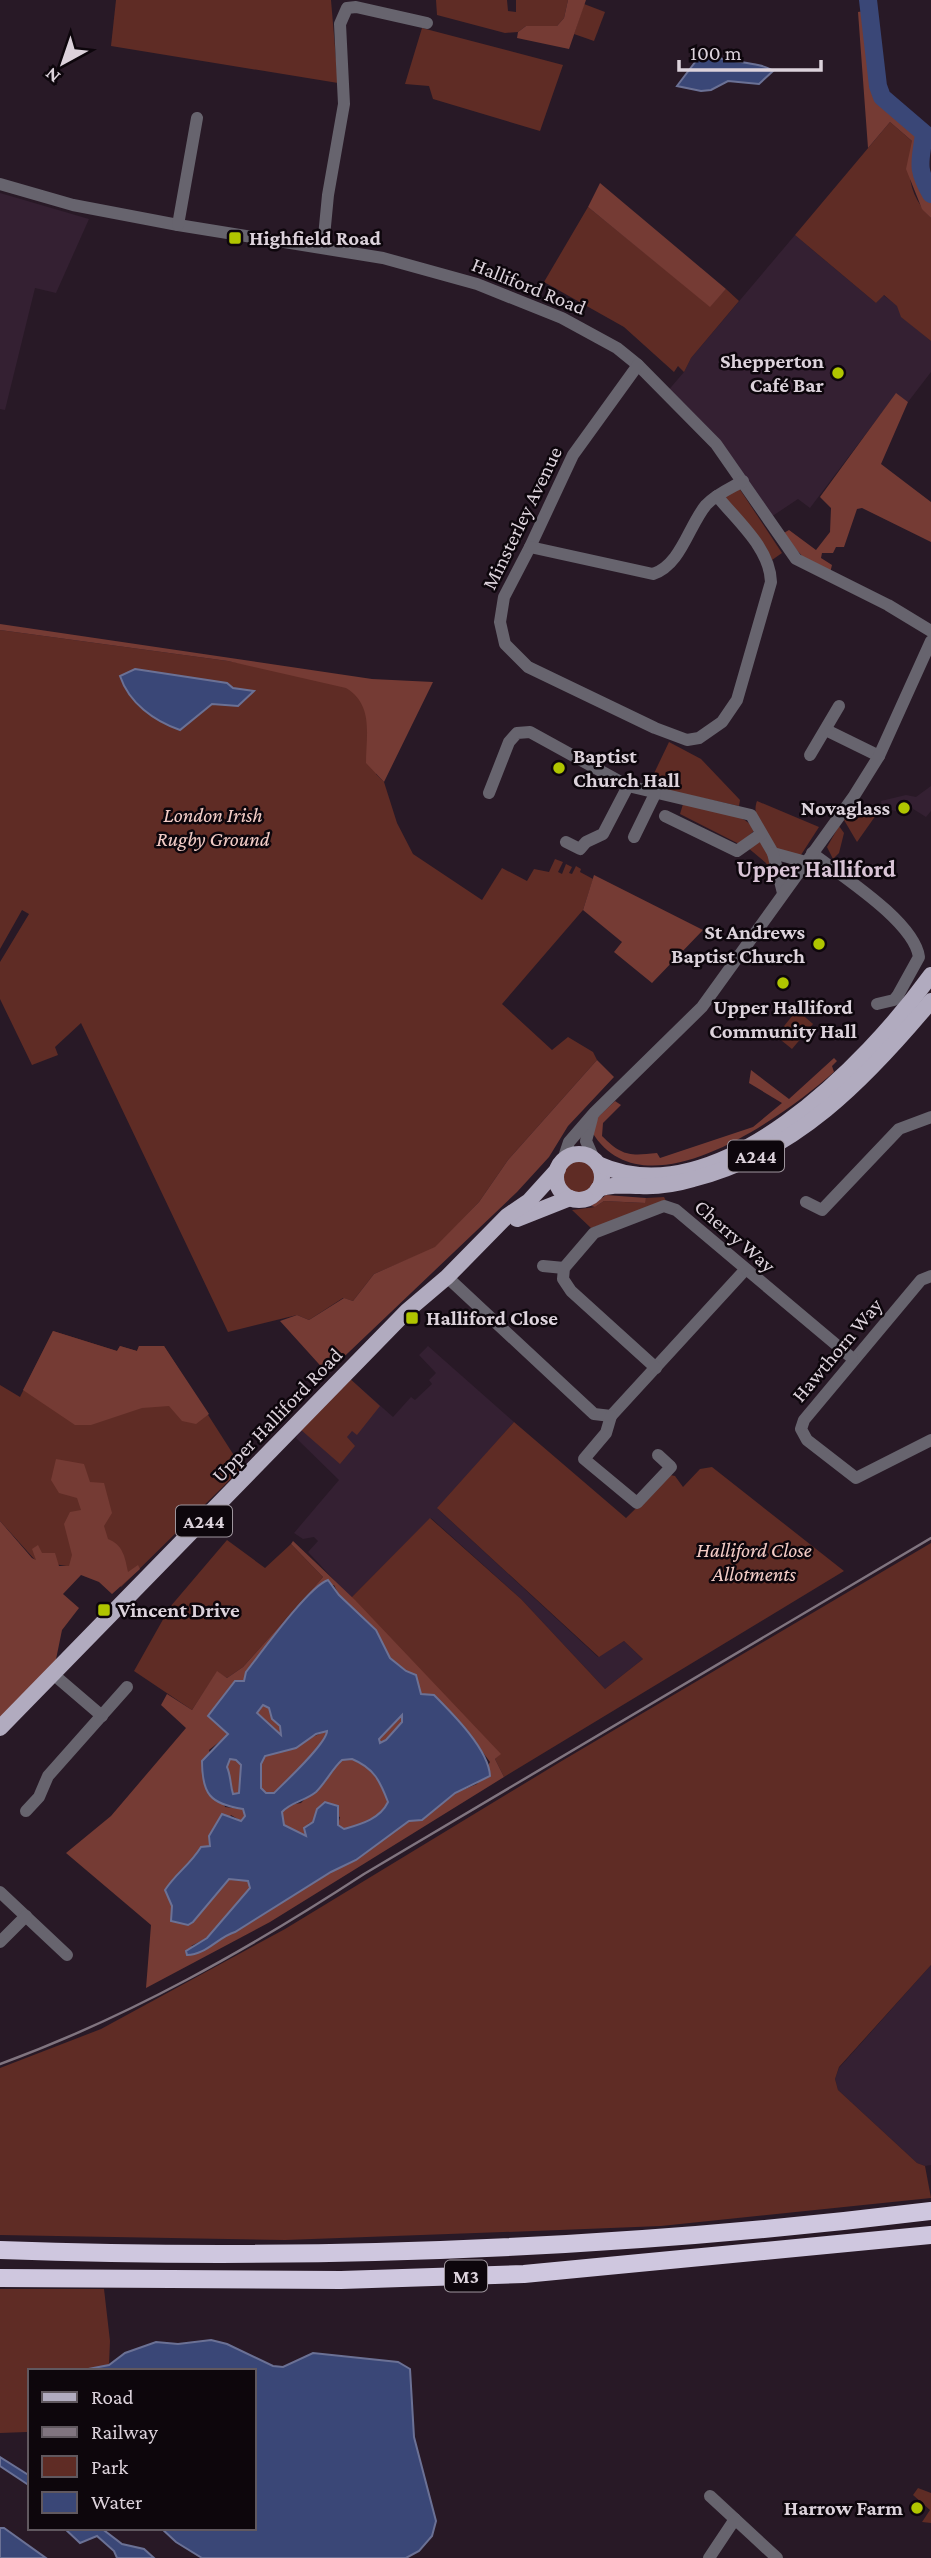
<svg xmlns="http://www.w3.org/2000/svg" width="931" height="2558" font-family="'Crimson Pro',serif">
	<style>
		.built { fill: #342032 }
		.green { fill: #5f2c25 }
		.forest { fill: #753b34; fill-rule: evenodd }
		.water { fill: #3a4777; stroke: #6b7195; stroke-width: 2; fill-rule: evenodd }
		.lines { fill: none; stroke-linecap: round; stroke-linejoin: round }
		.river { stroke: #3a4777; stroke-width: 18 }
		.minor { stroke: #67646e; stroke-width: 12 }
		.major { stroke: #b1abbf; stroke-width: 16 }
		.highway { stroke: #cfc7df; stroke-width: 18 }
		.rail { stroke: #80747f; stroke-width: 2.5 }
		.poi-dot { fill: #b0c500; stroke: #0d060c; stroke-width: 2.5 }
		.labels { text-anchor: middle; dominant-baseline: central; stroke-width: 5; stroke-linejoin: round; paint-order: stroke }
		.shield { fill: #0d060c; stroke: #9e959d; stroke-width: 2 }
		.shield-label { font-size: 19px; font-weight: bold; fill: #dcd2db }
		.poi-label { font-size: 21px; font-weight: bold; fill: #dcd2db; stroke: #0d060c; text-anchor: start }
		.street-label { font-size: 21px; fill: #dcd2db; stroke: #0d060c }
		.park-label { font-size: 21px; font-style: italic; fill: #f4cdc7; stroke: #0d060c }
		.quarter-label { font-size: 24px; font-weight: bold; fill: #d9c4d6; stroke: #0d060c }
	</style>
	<rect width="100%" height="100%" fill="#281926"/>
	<g class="built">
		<polygon points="0,193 89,219 56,293 35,288 5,410 0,409"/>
		<polygon points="795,235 876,303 883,295 898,306 902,317 931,341 931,372 908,402 896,394 810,508 798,499 768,519 743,481 666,393 684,372 691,358"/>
		<polygon points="931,786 931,811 926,817 910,807 905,814 882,807 881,801 906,795 916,797"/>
		<polygon points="428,1346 514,1422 438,1509 598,1657 624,1641 643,1659 605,1689 521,1599 431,1518 351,1598 308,1552 318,1541 314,1537 303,1539 294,1533 339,1480 296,1438 300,1429 348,1377 393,1417 411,1397 415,1400 432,1384 429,1380 436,1373 419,1355"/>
		<polygon points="931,1965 931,2165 925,2166 917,2163 838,2090 835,2079 839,2068"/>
	</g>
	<g class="green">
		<polygon points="116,0 331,0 338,83 111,46"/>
		<polygon points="436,0 507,0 508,11 516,12 516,0 568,0 564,18 557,26 526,26 518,32 505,33 437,15"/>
		<polygon points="584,4 605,12 594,41 574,34"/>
		<polygon points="422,28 563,65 540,131 433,99 429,86 405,84"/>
		<path d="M890,122L913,142C906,172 908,194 931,218V341L901,317L897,306L884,295L876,303L795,235Z"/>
		<polygon points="588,207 710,306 726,289 739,301 691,358 684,372 678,366 674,372 624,327 544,282"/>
		<polygon points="739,488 782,553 772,560 724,496"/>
		<polygon points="0,630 228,661 384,689 376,774 384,782 397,823 413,854 482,900 502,868 527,881 534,869 549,872 555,859 563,862 558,872 562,874 566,864 572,867 569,873 572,874 576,866 581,869 580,872 593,879 583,910 502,1004 552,1050 568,1037 593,1052 597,1060 508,1160 479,1202 435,1248 374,1274 353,1301 343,1298 309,1320 297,1315 228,1332 81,1023 55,1047 58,1055 32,1065 0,999 0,962 29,914 22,910 0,949"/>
		<polygon points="669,742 701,759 740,800 739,806 648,786"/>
		<path d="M757,801L819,827L799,858L780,853C769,837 750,820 757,801Z"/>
		<path d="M683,804C705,809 742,810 755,830L739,844L680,814Z"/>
		<polygon points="881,808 857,842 844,820 848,814"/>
		<polygon points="839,826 844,833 839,853 833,859 827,847"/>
		<polygon points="761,841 765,844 773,876 766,863 747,847"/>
		<polygon points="797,1010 813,1024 792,1049 776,1036"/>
		<circle cx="579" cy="1177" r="18"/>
		<polygon points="664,1197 667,1203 591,1228 572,1210 595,1207 604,1201 644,1203 646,1198"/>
		<polygon points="53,1331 117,1351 120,1346 137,1351 139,1346 164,1346 242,1468 121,1587 109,1573 36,1561 0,1521 0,1385 20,1397"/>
		<polygon points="348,1377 380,1406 357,1435 352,1431 347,1437 355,1446 340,1464 300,1429"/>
		<polygon points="514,1422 626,1518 670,1475 675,1476 683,1487 700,1469 712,1467 844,1571 504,1777 495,1759 500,1754 351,1598 430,1518 521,1599 605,1689 643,1659 624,1641 599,1657 437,1508"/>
		<polygon points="227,1540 265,1568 291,1544 323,1577 243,1667 227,1678 217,1672 192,1710 134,1671 170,1607"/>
		<polygon points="931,1543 931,1965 839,2067 835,2079 838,2090 917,2163 925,2166 931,2198 661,2226 560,2230 285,2240 0,2235 0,2068 101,2029 285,1929 560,1762"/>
		<polygon points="0,2289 104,2289 110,2341 109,2365 78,2371 30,2371 27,2432 0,2433"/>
		<polygon points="918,2488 931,2493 931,2523 922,2522 930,2510 913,2495"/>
	</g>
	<g class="forest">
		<polygon points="568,0 586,0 569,49 517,38 518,32 526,26 557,26 564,18"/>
		<polygon points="870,10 871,36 882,97 924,133 918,157 919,173 931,194 931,218 922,209 906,169 912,141 890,122 868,148 858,12"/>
		<polygon points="600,183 726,289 710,307 588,207"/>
		<polygon points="896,393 908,402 881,464 931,502 931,542 862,508 857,509 844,547 836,547 833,553 822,553 821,558 832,565 830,573 804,558 782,534 789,530 816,550 830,532 831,508 820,497"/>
		<path d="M0,624L372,679L433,682L384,782L366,763C366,735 374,705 346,688L228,661L0,630Z"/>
		<polygon points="594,875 703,930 652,983 614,952 622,942 583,910"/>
		<path d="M834,1058L837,1061L832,1066L834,1072C783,1117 644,1218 592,1132L597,1118L615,1101L621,1105L603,1123L602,1136C622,1156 629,1156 657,1153L660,1158L753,1127L782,1103L749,1083L751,1070L789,1099Z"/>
		<polygon points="597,1060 614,1077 568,1126 549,1157 517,1192 327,1373 280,1321 297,1315 309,1320 344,1298 353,1301 374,1274 435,1247 479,1202 508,1160"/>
		<polygon points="606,1195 646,1198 645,1203 604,1201 595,1207 591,1206"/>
		<polygon points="53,1331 117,1351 120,1346 137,1351 139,1346 164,1346 209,1414 196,1424 182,1421 169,1406 142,1408 91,1425 75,1425 23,1390"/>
		<path d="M56,1459L84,1464L90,1482L104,1483L112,1513L104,1526L108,1539C123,1545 125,1557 128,1572L138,1565L140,1569L112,1594L99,1582L81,1575L63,1594L79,1608L62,1630L53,1674L0,1728V1521L32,1558L36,1560L32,1549L38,1545L42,1553H55L59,1566H69L72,1555L64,1524L70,1512L81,1510L77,1498L59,1493L51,1480Z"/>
		<path d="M293,1541L355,1600L501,1754L495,1759L504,1777L270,1922L146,1988L151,1925L66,1853L111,1816L186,1728L161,1705L167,1694L192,1710L217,1671L227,1678L243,1667L323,1577L291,1544ZM334,1585L339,1595L376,1630L390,1658L406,1671L421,1695L467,1731L490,1762L477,1784L455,1793L422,1820L409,1821L356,1860L331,1872L235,1932C216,1938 214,1945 191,1946L207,1938L250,1888L248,1881L236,1878L229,1879L193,1922L172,1906L166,1890L193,1862L201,1847L211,1846L231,1815L241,1821L245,1816L243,1809L225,1807L209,1750L229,1734L246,1672L304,1599Z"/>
		<polygon points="263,1704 269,1708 272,1719 280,1725 281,1735 257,1713"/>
		<polygon points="403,1714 403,1722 386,1740 380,1743 378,1739"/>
		<path d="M327,1731C327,1744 285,1782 274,1794H266L261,1788V1764L265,1756Z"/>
		<path d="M230,1759L236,1760L241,1765L239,1793L233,1794C230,1784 231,1777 227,1767Z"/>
		<path d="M353,1759C374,1768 380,1781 388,1802C380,1819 361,1824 344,1829L338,1825L340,1817L317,1809L313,1822L308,1824L306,1836L284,1825L282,1812L288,1805L301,1803L342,1760Z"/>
	</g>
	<g class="water">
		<path d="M702,53C723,63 761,61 773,71L759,84L728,81L711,90L701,91L677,86Z"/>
		<path d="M135,669L227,683L233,688L254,691L238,706L212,704L180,730C154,721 129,703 120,676Z"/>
		<path d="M328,1580L339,1595L376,1630L390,1658L406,1671L416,1675L421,1694L434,1695C453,1714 489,1750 490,1776L455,1793L422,1820L409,1821L356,1860L331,1872L235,1932C218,1937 206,1955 187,1955L186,1951L207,1938L250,1888L248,1881L229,1879L193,1922L188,1925L171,1921L172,1906L165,1890C176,1873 190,1865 201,1847L210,1846L209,1836L222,1814L241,1821L245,1816L243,1809C210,1804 202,1794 202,1761L228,1734L208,1716L235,1681H244L246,1672C261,1653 309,1586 328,1580ZM263,1705L269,1708L272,1719L280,1726L281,1735L257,1713ZM402,1715V1722L386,1740L380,1743L379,1739ZM327,1731C327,1743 285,1782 274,1793H266L261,1788V1764L265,1756L296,1748L316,1734ZM230,1759L236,1760L241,1765L239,1793L233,1794C230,1784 231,1776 227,1767ZM352,1759C374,1768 380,1781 388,1802C380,1819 361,1824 344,1829L338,1825V1806L325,1802L317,1809L313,1822L304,1828L306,1836L284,1825L282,1812C291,1802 305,1801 316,1792C326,1782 332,1769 342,1760Z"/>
		<polygon points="211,2340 227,2344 273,2366 283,2367 313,2353 398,2362 410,2369 414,2437 436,2521 432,2536 419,2551 406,2558 202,2558 176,2542 161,2528 254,2528 254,2371 78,2371 109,2365 125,2353 156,2342 178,2344"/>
		<polygon points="0,2457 30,2476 30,2486 0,2466"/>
		<polygon points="0,2528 4,2528 46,2558 0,2558"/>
		<polygon points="64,2528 101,2528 122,2544 144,2549 154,2558 117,2558 114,2551 97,2536 80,2543"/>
	</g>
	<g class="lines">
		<path class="river" d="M868,0L878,86L882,97L924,133C921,162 915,166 931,194"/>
		<g class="minor">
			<polyline points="0,184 73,205 178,225 383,258 477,284 562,318 617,348 638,365 716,444 796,559 888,605 931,631"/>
			<polyline points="178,225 197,118"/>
			<polyline points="323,247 328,195 344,104 340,24 347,8 356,7 427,23"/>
			<path d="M638,365L573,455L530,547L504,597L500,622L505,644L528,667L655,728L687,740L699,738L722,722L737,700L771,582C770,548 737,521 717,496"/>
			<path d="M530,547L653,574C681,565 689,525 706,505C716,494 731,488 743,481"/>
			<polyline points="826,730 879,756"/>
			<polyline points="810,755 839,706"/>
			<polyline points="489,793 509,742 517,733 530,732 628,786 751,815 773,853 806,862"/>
			<polyline points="665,816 737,851 761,834"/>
			<polyline points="634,837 655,794"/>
			<polyline points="566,842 580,849 586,842 603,834 628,786"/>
			<polyline points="773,853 783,893"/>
			<path d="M812,853C840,875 914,921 919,957L898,995L894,1000L877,1004"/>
			<polyline points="592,1118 586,1141 594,1159"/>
			<polyline points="562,1163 569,1142 595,1112 702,1007 854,796 879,756 931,641"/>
			<polyline points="806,1202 822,1210 899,1129 931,1117"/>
			<polyline points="543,1266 564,1268"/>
			<polyline points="931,1276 921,1280 804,1420 801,1429 807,1440 856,1478 931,1440"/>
			<polyline points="447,1277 594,1414 611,1416 745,1270"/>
			<polyline points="656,1368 571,1291 563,1279 564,1268 594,1233 664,1206 676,1210 852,1358"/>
			<polyline points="611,1416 606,1433 584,1459 637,1503 671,1467 658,1455"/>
			<polyline points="53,1674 102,1716"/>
			<polyline points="26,1811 39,1797 48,1776 127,1687"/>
			<polyline points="0,1892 67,1955"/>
			<polyline points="0,1942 26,1916"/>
			<polyline points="710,2496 777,2558"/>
			<polyline points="709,2558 735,2519"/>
		</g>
		<g class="major">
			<circle cx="579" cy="1177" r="23"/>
			<path d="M598,1164C718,1219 868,1062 931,975"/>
			<path d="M598,1189C613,1184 625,1186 640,1186C658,1187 676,1184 693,1179C795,1153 866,1079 931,1001"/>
			<polyline points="517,1219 570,1198"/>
			<polyline points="0,1728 407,1311 447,1277 507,1216 529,1201 558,1169"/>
		</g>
		<g class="highway">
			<path d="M0,2250C310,2261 623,2249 931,2211"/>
			<polyline points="0,2278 341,2280 524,2274 931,2235"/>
		</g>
		<path class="rail" d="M0,2064C129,2017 249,1949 364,1874L931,1538"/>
	</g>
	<g class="poi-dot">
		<rect x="228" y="231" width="14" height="14" rx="3.5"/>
		<circle cx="838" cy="373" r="7"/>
		<circle cx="559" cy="768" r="7"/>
		<circle cx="904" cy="808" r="7"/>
		<circle cx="819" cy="944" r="7"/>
		<circle cx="783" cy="983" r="7"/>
		<rect x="405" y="1311" width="14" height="14" rx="3.5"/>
		<rect x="97" y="1603" width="14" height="14" rx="3.5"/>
		<circle cx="917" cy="2508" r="7"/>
	</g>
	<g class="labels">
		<g class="shield">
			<rect x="728" y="1140.5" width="56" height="31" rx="5"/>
			<rect x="176" y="1505.5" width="56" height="31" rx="5"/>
			<rect x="445" y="2260.5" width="42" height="31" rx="5"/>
		</g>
		<g class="shield-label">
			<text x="756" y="1156">A244</text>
			<text x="204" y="1521">A244</text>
			<text x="466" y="2276">M3</text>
		</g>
		<g class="poi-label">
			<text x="249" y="238">Highfield Road</text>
			<text x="824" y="361" text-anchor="end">Shepperton<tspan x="824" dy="24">Café Bar</tspan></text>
			<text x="573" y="756">Baptist<tspan x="573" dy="24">Church Hall</tspan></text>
			<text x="890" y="808" text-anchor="end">Novaglass</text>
			<text x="805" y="932" text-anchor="end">St Andrews<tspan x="805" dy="24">Baptist Church</tspan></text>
			<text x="783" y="1007" text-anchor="middle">Upper Halliford<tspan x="783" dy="24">Community Hall</tspan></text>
			<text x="426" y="1318">Halliford Close</text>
			<text x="118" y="1610">Vincent Drive</text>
			<text x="903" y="2508" text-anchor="end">Harrow Farm</text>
		</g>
		<g class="street-label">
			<text transform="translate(529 286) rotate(22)">Halliford Road</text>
			<text transform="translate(522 518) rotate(-64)">Minsterley Avenue</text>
			<text transform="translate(735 1236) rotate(41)">Cherry Way</text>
			<text transform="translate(837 1350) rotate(-50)">Hawthorn Way</text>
			<text transform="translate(277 1415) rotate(-46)">Upper Halliford Road</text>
		</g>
		<g class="park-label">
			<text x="213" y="815">London Irish<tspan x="213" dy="24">Rugby Ground</tspan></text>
			<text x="754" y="1550">Halliford Close<tspan x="754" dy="24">Allotments</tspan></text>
		</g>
		<g class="quarter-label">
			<text x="816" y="868">Upper Halliford</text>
		</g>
	</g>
	<rect x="28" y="2369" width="228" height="161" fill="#0d060c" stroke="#60585f" stroke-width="2"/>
	<rect x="42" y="2392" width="35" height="10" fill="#b1abbf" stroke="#60585f" stroke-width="2"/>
	<text x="91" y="2404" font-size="21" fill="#dcd2db">Road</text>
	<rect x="42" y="2427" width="35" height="10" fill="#80747f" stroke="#60585f" stroke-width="2"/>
	<text x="91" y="2439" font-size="21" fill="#dcd2db">Railway</text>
	<rect x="42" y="2456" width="35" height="21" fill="#5f2c25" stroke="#60585f" stroke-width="2"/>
	<text x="91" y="2474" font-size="21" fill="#dcd2db">Park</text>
	<rect x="42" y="2492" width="35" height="21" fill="#3a4777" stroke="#60585f" stroke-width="2"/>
	<text x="91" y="2509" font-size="21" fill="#dcd2db">Water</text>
	<g transform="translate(63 63) rotate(220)" stroke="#0d060c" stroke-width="5" paint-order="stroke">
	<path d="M0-5L12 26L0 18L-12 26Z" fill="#dcd2db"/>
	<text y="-10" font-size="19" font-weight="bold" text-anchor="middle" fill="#dcd2db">N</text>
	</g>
	<path d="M679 60v10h142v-10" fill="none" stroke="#dcd2db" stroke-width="3.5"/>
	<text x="690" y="60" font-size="21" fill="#dcd2db" stroke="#0d060c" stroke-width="5" paint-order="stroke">100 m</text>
</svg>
